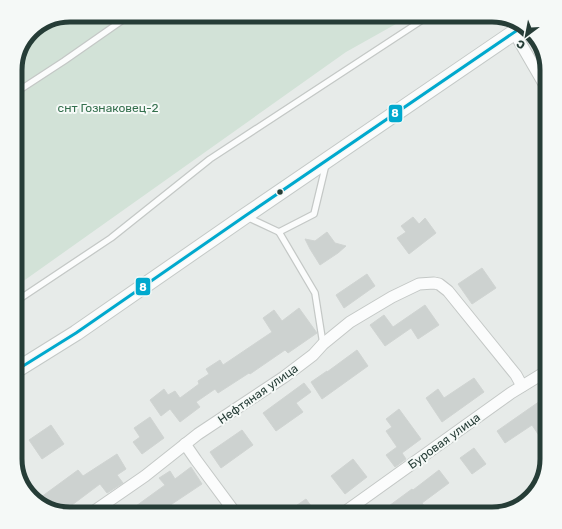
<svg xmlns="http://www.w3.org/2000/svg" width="562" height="529" font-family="Rubik,sans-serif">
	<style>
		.green { fill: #d2e2d7 }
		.building { fill: #cdd2d0; stroke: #d0d4d2 }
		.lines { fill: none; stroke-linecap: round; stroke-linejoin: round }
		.lane-casing { stroke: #c4c8c6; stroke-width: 8 }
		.street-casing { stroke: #c4c8c6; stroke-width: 13 }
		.secondary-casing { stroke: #c4c9c7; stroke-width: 17 }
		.lane { stroke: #fbfcfc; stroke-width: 5.5 }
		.street { stroke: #fbfcfc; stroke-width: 11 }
		.secondary { stroke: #fbfcfc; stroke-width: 15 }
		.bus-1-casing { stroke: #f5f9f7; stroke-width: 6 }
		.bus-1 { stroke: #00a9ce; stroke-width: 3 }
		.bus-dot { fill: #263d37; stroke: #f5f9f7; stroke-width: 1.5 }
		.labels { text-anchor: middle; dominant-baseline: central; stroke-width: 4; stroke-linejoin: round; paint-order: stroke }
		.park-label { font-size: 12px; fill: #346f4d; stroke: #f5f9f7 }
		.street-label { font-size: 12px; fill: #263d37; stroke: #f5f9f7 }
		.rim { fill: none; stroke: #263d37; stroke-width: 5 }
		.line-badge { stroke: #f5f9f7; stroke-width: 1.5 }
		.badge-label { font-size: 11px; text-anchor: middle; font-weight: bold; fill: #fff }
	</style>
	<rect width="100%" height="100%" fill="#e7ebe9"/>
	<polygon class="green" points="71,15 412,15 346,52 15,287 15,67 34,29"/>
	<g class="building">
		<polygon points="413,217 419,224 425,218 436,233 409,254 397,238 406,232 401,226"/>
		<polygon points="327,232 335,243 346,246 338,253 320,265 310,249 305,239 315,241"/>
		<polygon points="482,268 496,288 472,304 458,284"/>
		<polygon points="367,274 375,286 344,308 336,295"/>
		<polygon points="425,305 439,325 418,339 411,328 385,346 370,325 384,315 393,327"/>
		<polygon points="299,308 317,333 288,353 285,350 250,374 249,373 218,393 215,389 196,402 200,407 180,422 170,409 161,416 150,400 164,389 168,395 175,391 180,398 199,384 198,381 209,374 206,369 220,360 223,365 272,332 263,318 274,310 282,321"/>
		<polygon points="357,350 368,366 322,399 311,382 327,371 327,372"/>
		<polygon points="474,378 484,392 442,422 426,398 438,389 444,398"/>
		<polygon points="304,383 311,392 296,403 303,412 276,431 263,413"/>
		<polygon points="540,401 547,412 547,432 540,437 532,425 505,443 497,431"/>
		<polygon points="399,409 421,439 402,453 406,459 395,467 386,455 397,447 386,431 392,427 386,419"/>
		<polygon points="150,417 164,438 142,454 133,442 140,437 134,428"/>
		<polygon points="51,425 64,444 42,459 29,440"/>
		<polygon points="242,430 253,445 221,468 210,452"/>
		<polygon points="474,448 486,464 472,474 460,458"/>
		<polygon points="117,454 126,469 117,475 123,483 107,493 100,484 64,511 37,500 78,470 83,476"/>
		<polygon points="353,459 367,477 345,494 331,476"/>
		<polygon points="191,467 202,484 157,514 125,514 165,485 159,478 170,471 175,479"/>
		<polygon points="439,470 449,483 422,503 430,514 378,514 412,489 413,490"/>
		<polygon points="306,499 317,514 284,514"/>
	</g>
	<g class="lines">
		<g class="lane-casing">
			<g id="lane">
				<polyline points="15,93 64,61 130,15"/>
				<polyline points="247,217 279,232 314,214 326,164"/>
				<polyline points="279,232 315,293 323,344"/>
				<polyline points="15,302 111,238 210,159 430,15"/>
			</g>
		</g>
		<g class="street-casing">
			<g id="street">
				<polyline points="514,32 547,89"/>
				<polyline points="185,444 196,460 236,514"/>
				<polyline points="90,514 145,476 198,434 284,377 313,355 323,344 350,322 392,297 419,284 434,283 439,284 448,291 516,375 522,386"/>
				<polyline points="342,514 511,393 547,371"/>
			</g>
		</g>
		<g class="secondary-casing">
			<polyline id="secondary" points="15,371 76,333 245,216 522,27"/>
		</g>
		<use href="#lane" class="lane"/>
		<use href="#street" class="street"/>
		<use href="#secondary" class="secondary"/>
		<g class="bus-1-casing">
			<polyline id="bus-1" points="15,371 76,333 245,216 522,27"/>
		</g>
		<use href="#bus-1" class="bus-1"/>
	</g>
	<circle class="bus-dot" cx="280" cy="192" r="3.5"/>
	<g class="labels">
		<g class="park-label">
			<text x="108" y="108">снт Гознаковец-2</text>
		</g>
		<g class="street-label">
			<text transform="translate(258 394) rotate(-35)">Нефтяная улица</text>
			<text transform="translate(444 441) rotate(-36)">Буровая улица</text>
		</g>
	</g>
	<path d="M0 0H562V529H0ZM70 22H492A48 48 0 0 1 540 70V459A48 48 0 0 1 492 507H70A48 48 0 0 1 22 459V70A48 48 0 0 1 70 22Z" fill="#f5f9f7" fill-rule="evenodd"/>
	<path class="rim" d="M70 22H492A48 48 0 0 1 540 70V459A48 48 0 0 1 492 507H70A48 48 0 0 1 22 459V70A48 48 0 0 1 70 22Z"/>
	<g class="line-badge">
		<rect x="388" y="104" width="15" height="19" rx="4" fill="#00a9ce"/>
		<rect x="135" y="277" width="16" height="19" rx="4" fill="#00a9ce"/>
	</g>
	<g class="badge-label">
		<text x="395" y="117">8</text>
		<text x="143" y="291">8</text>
	</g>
	<g transform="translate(526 36) rotate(212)" stroke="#f5f9f7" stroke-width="3" paint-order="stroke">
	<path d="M0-3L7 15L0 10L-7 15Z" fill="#263d37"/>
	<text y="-6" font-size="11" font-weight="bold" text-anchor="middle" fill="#263d37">С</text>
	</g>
</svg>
